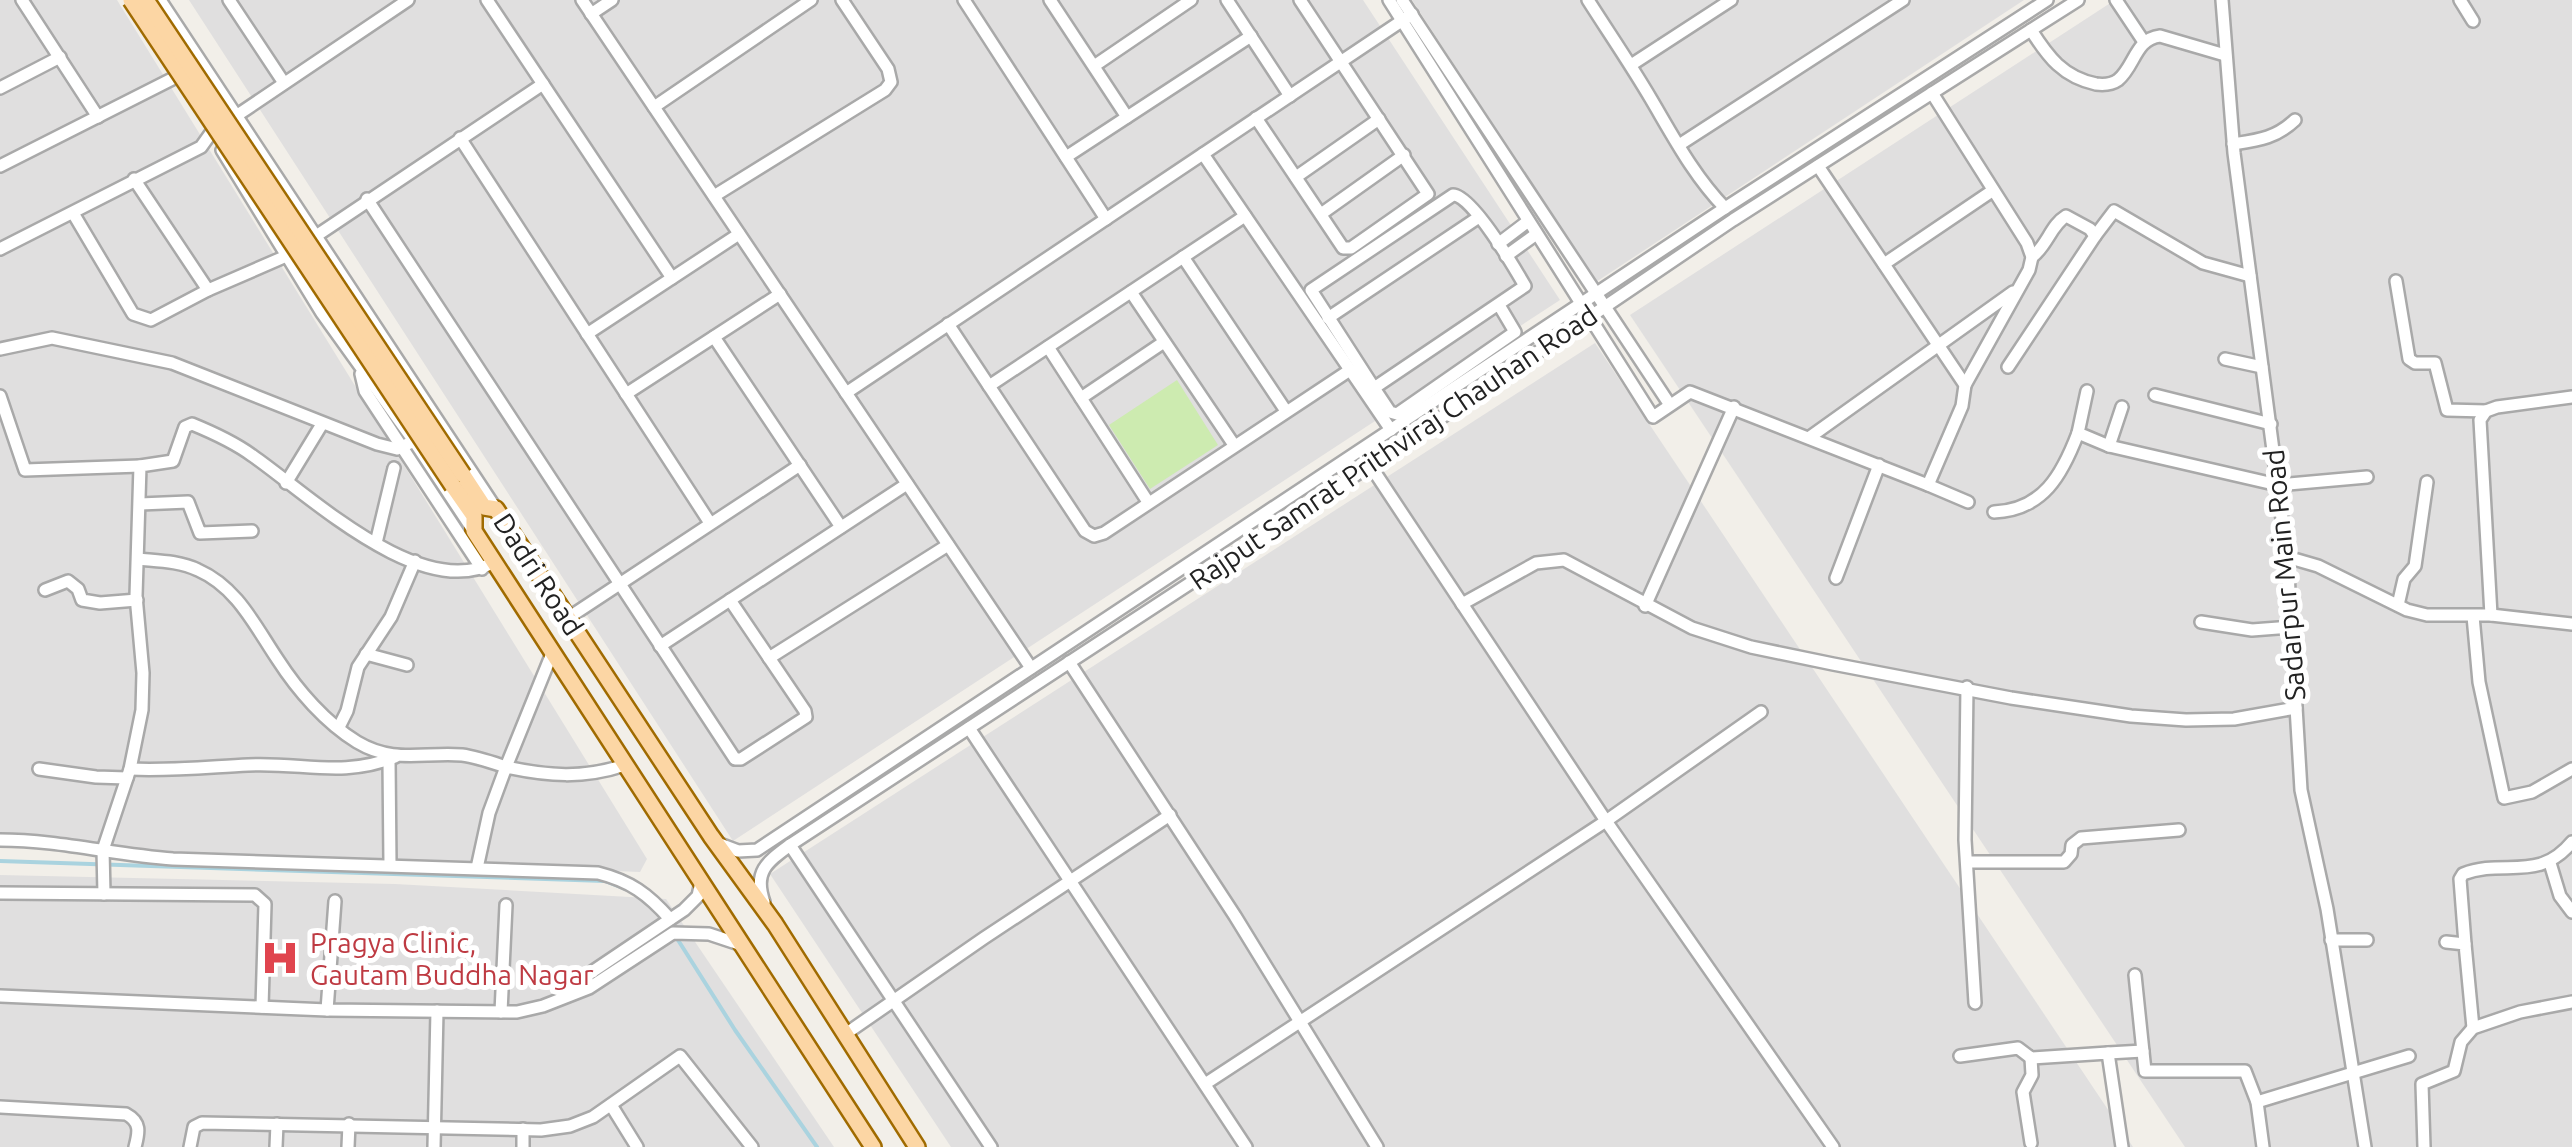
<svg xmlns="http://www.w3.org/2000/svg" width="2572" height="1147" font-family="Ubuntu,sans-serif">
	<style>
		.residential { fill: #e0dfdf }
		.grass { fill: #cdebb0 }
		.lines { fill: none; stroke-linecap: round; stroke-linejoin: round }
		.stream { stroke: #aad3df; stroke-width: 4 }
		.minor-casing { stroke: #a9a9a9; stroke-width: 16 }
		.major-casing { stroke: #a06b00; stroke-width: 20 }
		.minor { stroke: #fff; stroke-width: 11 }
		.major { stroke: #fcd6a4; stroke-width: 15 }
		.major-bridge-casing { stroke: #a06b00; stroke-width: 20; stroke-linecap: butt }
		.major-bridge { stroke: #fcd6a4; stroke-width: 15 }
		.labels { text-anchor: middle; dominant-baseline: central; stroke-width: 10; stroke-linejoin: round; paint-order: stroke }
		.street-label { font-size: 28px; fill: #222; stroke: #fff }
		.health-label { font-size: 28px; fill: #be3a42; stroke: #fff; text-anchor: start }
	</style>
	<rect width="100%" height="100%" fill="#f2efe9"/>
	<g class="residential">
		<polygon points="0,0 117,0 647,859 640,872 0,846"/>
		<polygon points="189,0 1363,0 1560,300 733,841"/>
		<polygon points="1412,0 2024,0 1596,282"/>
		<polygon points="2115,0 2572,0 2572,1147 2185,1147 1630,315"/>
		<polygon points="1595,343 2133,1147 951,1147 770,874"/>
		<polygon points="0,875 395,884 666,899 834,1147 0,1147"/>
	</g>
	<polygon class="grass" points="1177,380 1218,445 1150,489 1109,425"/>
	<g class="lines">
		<g class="stream">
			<polyline points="0,861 605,881 628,890"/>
			<polyline points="678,940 735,1030 817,1147"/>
		</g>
		<g class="minor-casing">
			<g id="minor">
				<polyline points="22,0 98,117"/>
				<polyline points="160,0 496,509"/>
				<polyline points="229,0 284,83"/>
				<polyline points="487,0 672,278"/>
				<polyline points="582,0 1031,668"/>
				<polyline points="964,0 1106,219"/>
				<polyline points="1050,0 1127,117"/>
				<polyline points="1227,0 1290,96"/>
				<polyline points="1389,0 1653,417 1690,392 1928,485 1962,406 1965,385 1818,166"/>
				<polyline points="1402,0 1670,405"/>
				<path d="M1588,0C1609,33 1631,65 1651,99C1674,138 1694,176 1725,208"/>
				<polyline points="2116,0 2144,42"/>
				<polyline points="2222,0 2234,153 2287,557 2301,790 2327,909 2365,1147"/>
				<polyline points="2460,0 2473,21"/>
				<polyline points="591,14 612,0"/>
				<path d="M2031,30C2048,57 2063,77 2096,84C2104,85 2111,85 2118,80C2135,66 2135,39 2160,36L2225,55"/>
				<polyline points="1631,65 1731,0"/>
				<polyline points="1094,66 1191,0"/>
				<polyline points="0,88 60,57"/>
				<polyline points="1932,93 2027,243 2032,257 2029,270 1965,385"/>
				<polyline points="654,107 811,0"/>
				<polyline points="236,116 408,0"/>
				<polyline points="1256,118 1343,248 1351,248 1428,194 1300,0"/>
				<polyline points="460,138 710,523"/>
				<path d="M2233,144C2259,140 2276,138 2295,120"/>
				<polyline points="1679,145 1903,0"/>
				<polyline points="222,150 322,313 414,441 473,530"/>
				<polyline points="1203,154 1391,430"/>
				<polyline points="1066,157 1251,36"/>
				<polyline points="0,166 176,77"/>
				<polyline points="1296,177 1379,119"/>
				<polyline points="714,196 885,90 891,82 888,69 842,0"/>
				<polyline points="367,199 735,759 741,759 806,717 805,711 730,600"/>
				<polyline points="73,213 133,314 151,320 208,290 134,179"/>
				<polyline points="1321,214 1404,155"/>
				<polyline points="2095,236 2114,211 2203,263 2250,276"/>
				<polyline points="310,240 543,84"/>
				<polyline points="1498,244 1527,222"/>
				<polyline points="0,249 201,147 211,133"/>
				<polyline points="1506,256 1535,235"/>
				<polyline points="1183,257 1286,411"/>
				<polyline points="1884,264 1992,191"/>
				<polyline points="2396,281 2409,359 2415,363 2435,363 2447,410 2486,411"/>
				<polyline points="208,290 291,254"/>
				<polyline points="1131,292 1234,445"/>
				<polyline points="1328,318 1479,217"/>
				<polyline points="948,324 1085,531 1094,536 1104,533 1350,370"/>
				<polyline points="587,334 739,234"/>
				<polyline points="714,337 841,527"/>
				<polyline points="1048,347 1148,502"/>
				<polyline points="0,349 52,338 172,363 377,444 397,449 414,441"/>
				<polyline points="2225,359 2262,367"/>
				<path d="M2008,367L2095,236L2090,229L2066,216C2051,225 2047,246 2032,257"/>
				<polyline points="361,374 365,391 482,569"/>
				<polyline points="989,386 1245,216"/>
				<path d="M1374,388L1311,290L1453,195C1472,195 1514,267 1525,286L1374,388L1390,412L1397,414L1515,332L1499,305"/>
				<polyline points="2087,391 2078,433 2109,446 2278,485 2367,477"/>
				<polyline points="846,393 1412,14"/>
				<polyline points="626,394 780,294"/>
				<polyline points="2155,395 2271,424"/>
				<polyline points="0,396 25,470 140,466"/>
				<polyline points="1081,398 1164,342"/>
				<polyline points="1810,437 2013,292"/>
				<polyline points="2109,446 2122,407"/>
				<polyline points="1370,465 1606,821 1833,1147"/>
				<polyline points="286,483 322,424"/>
				<polyline points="1928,485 1968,502"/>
				<polyline points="140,504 188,502 200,533 252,531"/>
				<path d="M1994,512C2043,510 2062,475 2078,433"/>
				<polyline points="376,543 394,468"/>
				<polyline points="2287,557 2318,566 2407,610 2427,615 2491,615 2572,624"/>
				<path d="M138,559C158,561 179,561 198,570C237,587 255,626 278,660C298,691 326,723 357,742C394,764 422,752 462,755C477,757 491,762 506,767L553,651"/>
				<polyline points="1836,578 1879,465"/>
				<polyline points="45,590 68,581 78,589 82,600 100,603 137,600"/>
				<polyline points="1462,604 1536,563 1564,560 1692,628 1751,647 1833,664 2011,698 2131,716 2186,720 2234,719 2296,708"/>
				<polyline points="2398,605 2404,579 2415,566 2427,482"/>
				<polyline points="1645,606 1734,407"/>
				<polyline points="2491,615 2480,420 2486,411 2497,407 2572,397"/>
				<polyline points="2473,616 2479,682 2504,798 2532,792 2572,769"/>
				<polyline points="568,618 800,465"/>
				<polyline points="2201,622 2252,630 2291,627"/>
				<polyline points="660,646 907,484"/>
				<polyline points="366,654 407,665"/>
				<polyline points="769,658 948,545"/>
				<polyline points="1069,662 1235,916 1377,1147"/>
				<polyline points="1967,687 1965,840 1975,1003"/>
				<polyline points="339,727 347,711 358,667 391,617 415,561"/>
				<polyline points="969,728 1246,1147"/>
				<polyline points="389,760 390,864"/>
				<polyline points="39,769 96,777 127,778"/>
				<path d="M130,769C170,771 208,767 248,765C302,762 342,778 395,757"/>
				<path d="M0,840C59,840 115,855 173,859L598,873C630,881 648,894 670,919"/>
				<polyline points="717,843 738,851 757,850 1725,208 2047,0"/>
				<polyline points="790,845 991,1147"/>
				<polyline points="1967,862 2064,862 2071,854 2072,845 2081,838 2179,830"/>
				<polyline points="2550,863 2560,896 2572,912"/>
				<path d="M477,868L489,813L506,767C548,776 583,779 625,765"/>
				<polyline points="0,893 255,895 265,904 262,1007"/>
				<path d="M104,894L103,850L130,769L142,710L143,673L136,596L140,466L173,461L185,427L192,424C214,433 234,442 253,456C309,495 422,603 494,562"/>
				<path d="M764,902C753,872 767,862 790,845L1380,459L1733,220L2078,0"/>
				<polyline points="2331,940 2367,940"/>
				<polyline points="2446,942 2465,944 2473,1028"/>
				<path d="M2465,944L2460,879L2463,874C2504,858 2538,883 2572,842"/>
				<polyline points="2135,975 2145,1071 2245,1071 2257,1102 2263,1147"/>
				<polyline points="571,993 583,978 684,910 698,896 701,882"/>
				<polyline points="0,996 327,1010 517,1012 543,1006 589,988 673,933 709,934 742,945"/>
				<polyline points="327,1010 335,901"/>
				<polyline points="501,1012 506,905"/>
				<polyline points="844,1035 984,938 1170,815"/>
				<polyline points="2108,1053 2143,1051"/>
				<polyline points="1960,1056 2018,1048 2031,1058 2108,1053 2122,1147"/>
				<polyline points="2031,1058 2032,1075 2023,1092 2031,1143"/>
				<polyline points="1205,1084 1606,821 1761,712"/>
				<polyline points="2257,1102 2409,1056"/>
				<polyline points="611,1105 637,1147"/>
				<path d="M0,1107L126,1114C141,1122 139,1132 135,1147"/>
				<polyline points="190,1147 194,1127 202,1123 541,1130 570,1126 593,1117 680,1056 752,1147"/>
				<polyline points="276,1147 277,1124"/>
				<polyline points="348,1147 349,1124"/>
				<polyline points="434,1147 437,1011"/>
				<polyline points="523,1147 523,1129"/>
				<polyline points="2424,1147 2422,1084 2454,1071 2461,1042 2473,1028 2520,1012 2572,1002"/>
			</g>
		</g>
		<g class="major-casing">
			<g id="major">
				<polyline points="463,475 484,507 496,509 711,836 775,924 917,1147"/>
				<polyline points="453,486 474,516 474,531 873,1147"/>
			</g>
		</g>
		<use href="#minor" class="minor"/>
		<use href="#major" class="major"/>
		<g class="major-bridge-casing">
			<g id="major-bridge">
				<polyline points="131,0 453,486"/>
				<polyline points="146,0 463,475"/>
			</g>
		</g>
		<use href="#major-bridge" class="major-bridge"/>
	</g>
	<defs>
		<g id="hospital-bare" transform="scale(3)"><path d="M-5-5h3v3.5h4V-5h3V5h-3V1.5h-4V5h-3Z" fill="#e0444e" stroke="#fff" stroke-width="2.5" paint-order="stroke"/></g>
	</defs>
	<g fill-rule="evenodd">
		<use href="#hospital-bare" x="280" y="958"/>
	</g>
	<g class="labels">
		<g class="street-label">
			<text transform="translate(1393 447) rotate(-34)">Rajput Samrat Prithviraj Chauhan Road</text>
			<text transform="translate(539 574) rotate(57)">Dadri Road</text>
			<text transform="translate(2284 575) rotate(-95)">Sadarpur Main Road</text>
		</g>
		<g class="health-label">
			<text x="310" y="942">Pragya Clinic,<tspan x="310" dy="32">Gautam Buddha Nagar</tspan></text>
		</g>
	</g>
</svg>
